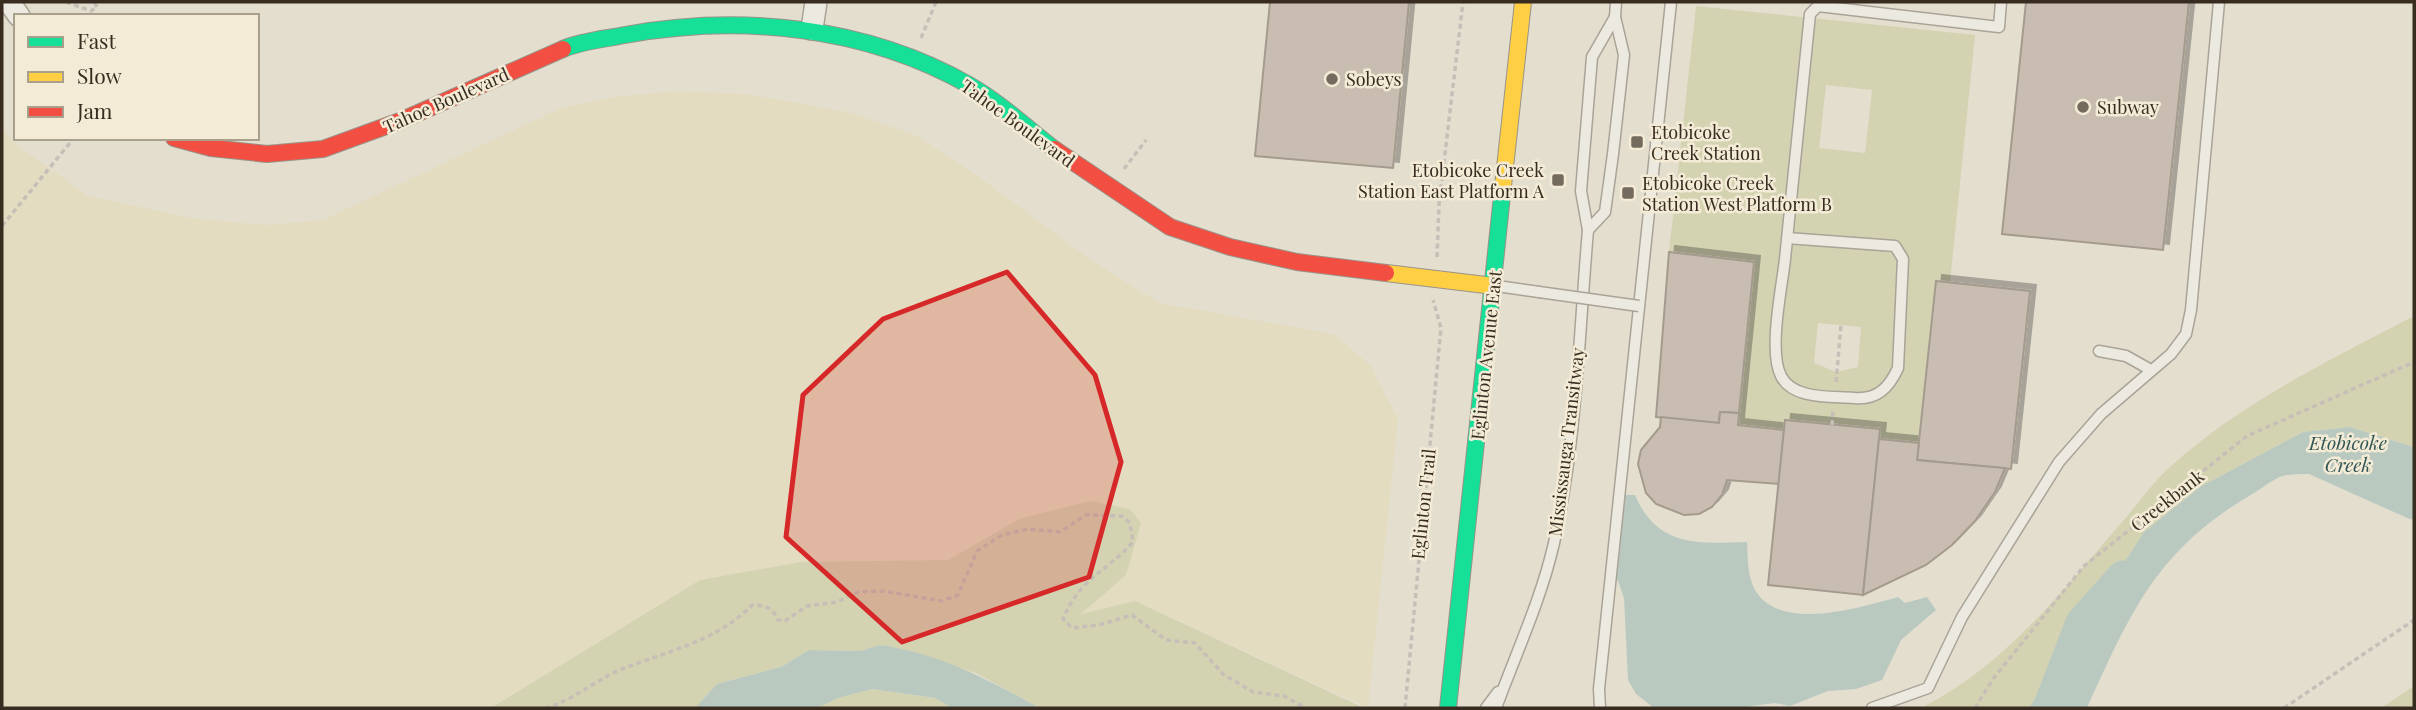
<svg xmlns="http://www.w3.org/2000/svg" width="2416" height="710" font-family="'Playfair Display',serif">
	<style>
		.farmland { fill: #e3dcc1 }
		.green { fill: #d3d3b2; fill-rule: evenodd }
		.water { fill: #bac9c0 }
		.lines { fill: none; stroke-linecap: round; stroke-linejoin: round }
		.river { stroke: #bac9c0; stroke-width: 33 }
		.building { fill: #c8bdb0; stroke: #a49a8e; stroke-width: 2; filter: url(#shadow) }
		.lane-casing { stroke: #a9a398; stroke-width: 13 }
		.street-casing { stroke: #a9a398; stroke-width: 24 }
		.fast-casing { stroke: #999388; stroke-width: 18 }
		.slow-casing { stroke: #999388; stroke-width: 18 }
		.jam-casing { stroke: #999388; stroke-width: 18 }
		.path { stroke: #c5bfb7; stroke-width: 3.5; stroke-dasharray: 5 3.5; stroke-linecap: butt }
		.lane { stroke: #ece9e0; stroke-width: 10 }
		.street { stroke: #ece9e0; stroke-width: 21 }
		.fast { stroke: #16e098; stroke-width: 16 }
		.slow { stroke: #ffcf43; stroke-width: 16 }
		.jam { stroke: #f24e42; stroke-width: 16 }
		.lane-bridge-casing { stroke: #a9a398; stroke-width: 13; stroke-linecap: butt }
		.lane-bridge { stroke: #ece9e0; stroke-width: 10 }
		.marked { fill: #d62828; fill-opacity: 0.2; stroke: #d62828; stroke-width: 5; stroke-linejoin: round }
		.poi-dot { fill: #746a5d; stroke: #f4ebd6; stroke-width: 2.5 }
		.labels { text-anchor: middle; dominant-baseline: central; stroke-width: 5; stroke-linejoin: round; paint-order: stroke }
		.poi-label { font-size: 18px; fill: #382c20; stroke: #f4ebd6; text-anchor: start }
		.street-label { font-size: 18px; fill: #382c20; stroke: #f4ebd6 }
		.water-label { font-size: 19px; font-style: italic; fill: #305755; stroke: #f4ebd6 }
	</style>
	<defs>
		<filter id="shadow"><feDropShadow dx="6" dy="-6" stdDeviation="0" flood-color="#0004"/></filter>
	</defs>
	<rect width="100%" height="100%" fill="#e4decf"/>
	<polygon class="farmland" points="676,91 746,94 848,112 913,134 972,172 1094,262 1160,303 1334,334 1370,365 1398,419 1368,708 1135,601 1079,615 1019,519 948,560 801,562 700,580 491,708 2,708 2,129 12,141 88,196 192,218 265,225 323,220 561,108 613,97"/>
	<g class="green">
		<path d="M1696,6L1975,35L1950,283L1936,282L1919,443L1879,439L1880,429L1786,420L1784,430L1738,425L1754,262L1669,252ZM1826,85L1872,90L1865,153L1819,148ZM1818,323L1861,327L1858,367L1836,372L1814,363Z"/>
		<path d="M2414,316V447L2350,427L2303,432L2200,487L2144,532L2029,708H1921C2005,666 2062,591 2122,522C2138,504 2153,482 2171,466C2241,403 2331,359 2414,316Z"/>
		<polygon points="1090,501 1130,509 1141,523 1126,575 1081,614 1135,601 1364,708 1040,708 976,673 880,645 860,651 809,650 781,667 717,684 695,708 491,708 700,580 801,562 948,560 1019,519"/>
		<polygon points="2414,686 2414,708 2381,708"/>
		<polygon points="871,689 935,698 952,708 817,708 838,698"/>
	</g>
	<g class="water">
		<path d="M2350,427L2414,447V488C2376,480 2326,471 2286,475C2275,477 2260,490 2249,496C2156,551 2130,614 2087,708H2029L2144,532L2200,487L2303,432Z"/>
		<path d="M1613,495H1635C1657,547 1698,544 1747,542C1748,558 1747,575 1755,590C1780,633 1861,607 1898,597L1905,603L1927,597L1936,610L1901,640L1882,680L1856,689L1828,691L1790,706L1775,703L1736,708H1654L1636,694L1628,680L1624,598L1618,581L1607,574Z"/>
		<path d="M880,645C941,654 987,679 1040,708H952L935,698L872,689L838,698L817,708H695L717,684L781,667L809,650L860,651Z"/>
	</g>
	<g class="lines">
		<g class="river">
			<polyline points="2318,460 2414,503"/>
			<polyline points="2049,708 2082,623 2123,577"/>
		</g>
	</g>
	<g class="building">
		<polygon points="1270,2 1409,2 1393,168 1255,156"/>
		<polygon points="2026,2 2189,2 2163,250 2002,234"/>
		<polygon points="1669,252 1754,262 1739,413 1720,412 1719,423 1656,417"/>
		<polygon points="1936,281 2030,291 2011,469 1917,460"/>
		<polygon points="1720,412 1739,413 1738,425 1784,430 1779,484 1727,480 1722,495 1712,507 1699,514 1684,515 1656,504 1646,493 1638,464 1641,450 1660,427 1661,417 1719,423"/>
		<polygon points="1785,420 1880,429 1863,595 1768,585"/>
		<polygon points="1879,439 1919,443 1917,460 2005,468 1995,492 1975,521 1952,545 1926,565 1863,595"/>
	</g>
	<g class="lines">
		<g class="lane-casing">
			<g id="lane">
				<polyline points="1588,230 1605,212 1613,154 1624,55 1615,17 1616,2"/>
				<path d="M1787,238L1895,246L1903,259L1898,368C1889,388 1877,400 1854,398C1831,396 1793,400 1781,376C1768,351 1782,287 1785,259C1793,177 1802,96 1810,14L1818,6L1999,27L2001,2"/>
				<polyline points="1497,286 1539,292"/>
				<polyline points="2099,351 2126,356 2151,370"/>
				<polyline points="1486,708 1498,692"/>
				<path d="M1496,708C1516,653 1541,600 1554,543C1577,441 1579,333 1588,230L1581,191L1592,57L1615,17"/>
				<polyline points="1600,708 1599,689 1671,2"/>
				<polyline points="1872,708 1928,688 1962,617 2059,462 2101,414 2171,354 2186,334 2191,310 2219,2"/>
			</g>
		</g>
		<g class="street-casing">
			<g id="street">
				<polyline points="9,2 19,16"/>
				<polyline points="812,29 816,2"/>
			</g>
		</g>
		<g class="fast-casing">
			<g id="fast">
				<path d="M563,49C582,41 605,39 625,35C741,14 865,26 969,85C999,102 1027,128 1054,149"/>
				<polyline points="1448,708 1503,186"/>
			</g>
		</g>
		<g class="slow-casing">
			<g id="slow">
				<polyline points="1503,186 1523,2"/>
				<polyline points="1386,273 1494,286"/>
			</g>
		</g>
		<g class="jam-casing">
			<g id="jam">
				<polyline points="174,138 211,148 267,154 323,149 400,121 563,49"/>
				<polyline points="1054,149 1170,227 1230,247 1297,262 1386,273"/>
			</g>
		</g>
		<g class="path">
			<polyline points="66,2 91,11 97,7 94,2"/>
			<polyline points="921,38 936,2"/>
			<polyline points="1124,169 1146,140"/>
			<polyline points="2,226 74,138"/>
			<polyline points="1437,257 1439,204 1463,2"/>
			<polyline points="1836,382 1841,325"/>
			<polyline points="1832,425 1833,411"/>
			<path d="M545,708C573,701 595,680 622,669C666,652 719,640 752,605C765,605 773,608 778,620L785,621L807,606L837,602L858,592L883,591L942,601L958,595L977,551L1002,535L1028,529L1060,532L1086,515L1122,516L1130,523L1133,542C1105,573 1080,578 1063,619L1072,628L1099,625L1132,615L1166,640L1195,643L1223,674L1253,692L1284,696L1306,708"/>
			<polyline points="1405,708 1441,328 1433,300"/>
			<polyline points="1975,708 1993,679 2084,566 2247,436 2414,362"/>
			<polyline points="2284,708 2414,620"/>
		</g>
		<use href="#lane" class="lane"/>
		<use href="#street" class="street"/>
		<use href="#fast" class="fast"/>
		<use href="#slow" class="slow"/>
		<use href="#jam" class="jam"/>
		<g class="lane-bridge-casing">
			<polyline id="lane-bridge" points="1539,292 1639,306"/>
		</g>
		<use href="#lane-bridge" class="lane-bridge"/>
	</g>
	<path class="marked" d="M1007,272L1095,375L1121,462L1089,577L902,642L786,537L803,395L883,319Z"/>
	<g class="poi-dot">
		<circle cx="1332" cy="79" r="7"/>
		<circle cx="2083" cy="107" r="7"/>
		<rect x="1630" y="135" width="14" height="14" rx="3.5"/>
		<rect x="1551" y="173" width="14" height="14" rx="3.5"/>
		<rect x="1621" y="186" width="14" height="14" rx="3.5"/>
	</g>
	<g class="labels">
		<g class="poi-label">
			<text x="1346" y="79">Sobeys</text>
			<text x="2097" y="107">Subway</text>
			<text x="1651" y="132">Etobicoke<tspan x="1651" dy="21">Creek Station</tspan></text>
			<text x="1544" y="170" text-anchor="end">Etobicoke Creek<tspan x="1544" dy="21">Station East Platform A</tspan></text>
			<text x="1642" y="183">Etobicoke Creek<tspan x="1642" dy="21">Station West Platform B</tspan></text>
		</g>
		<g class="street-label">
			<text transform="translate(446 100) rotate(-24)">Tahoe Boulevard</text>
			<text transform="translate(1018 123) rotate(36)">Tahoe Boulevard</text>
			<text transform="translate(1486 355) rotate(-84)">Eglinton Avenue East</text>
			<text transform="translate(1566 442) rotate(-83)">Mississauga Transitway</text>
			<text transform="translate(2167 500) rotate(-38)">Creekbank</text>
			<text transform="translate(1423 504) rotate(-84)">Eglinton Trail</text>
		</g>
		<g class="water-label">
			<text x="2348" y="442">Etobicoke<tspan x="2348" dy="22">Creek</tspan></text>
		</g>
	</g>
	<rect width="2416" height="710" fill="none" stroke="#382c20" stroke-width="7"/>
	<rect x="14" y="14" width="245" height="126" fill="#f4ebd6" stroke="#a99f8d" stroke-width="2"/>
	<rect x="28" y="37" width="35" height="10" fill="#16e098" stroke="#a99f8d" stroke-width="2"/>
	<text x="77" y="49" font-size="21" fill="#382c20">Fast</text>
	<rect x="28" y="72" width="35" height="10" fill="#ffcf43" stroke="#a99f8d" stroke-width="2"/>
	<text x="77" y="84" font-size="21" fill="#382c20">Slow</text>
	<rect x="28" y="107" width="35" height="10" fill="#f24e42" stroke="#a99f8d" stroke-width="2"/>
	<text x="77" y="119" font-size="21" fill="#382c20">Jam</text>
</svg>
